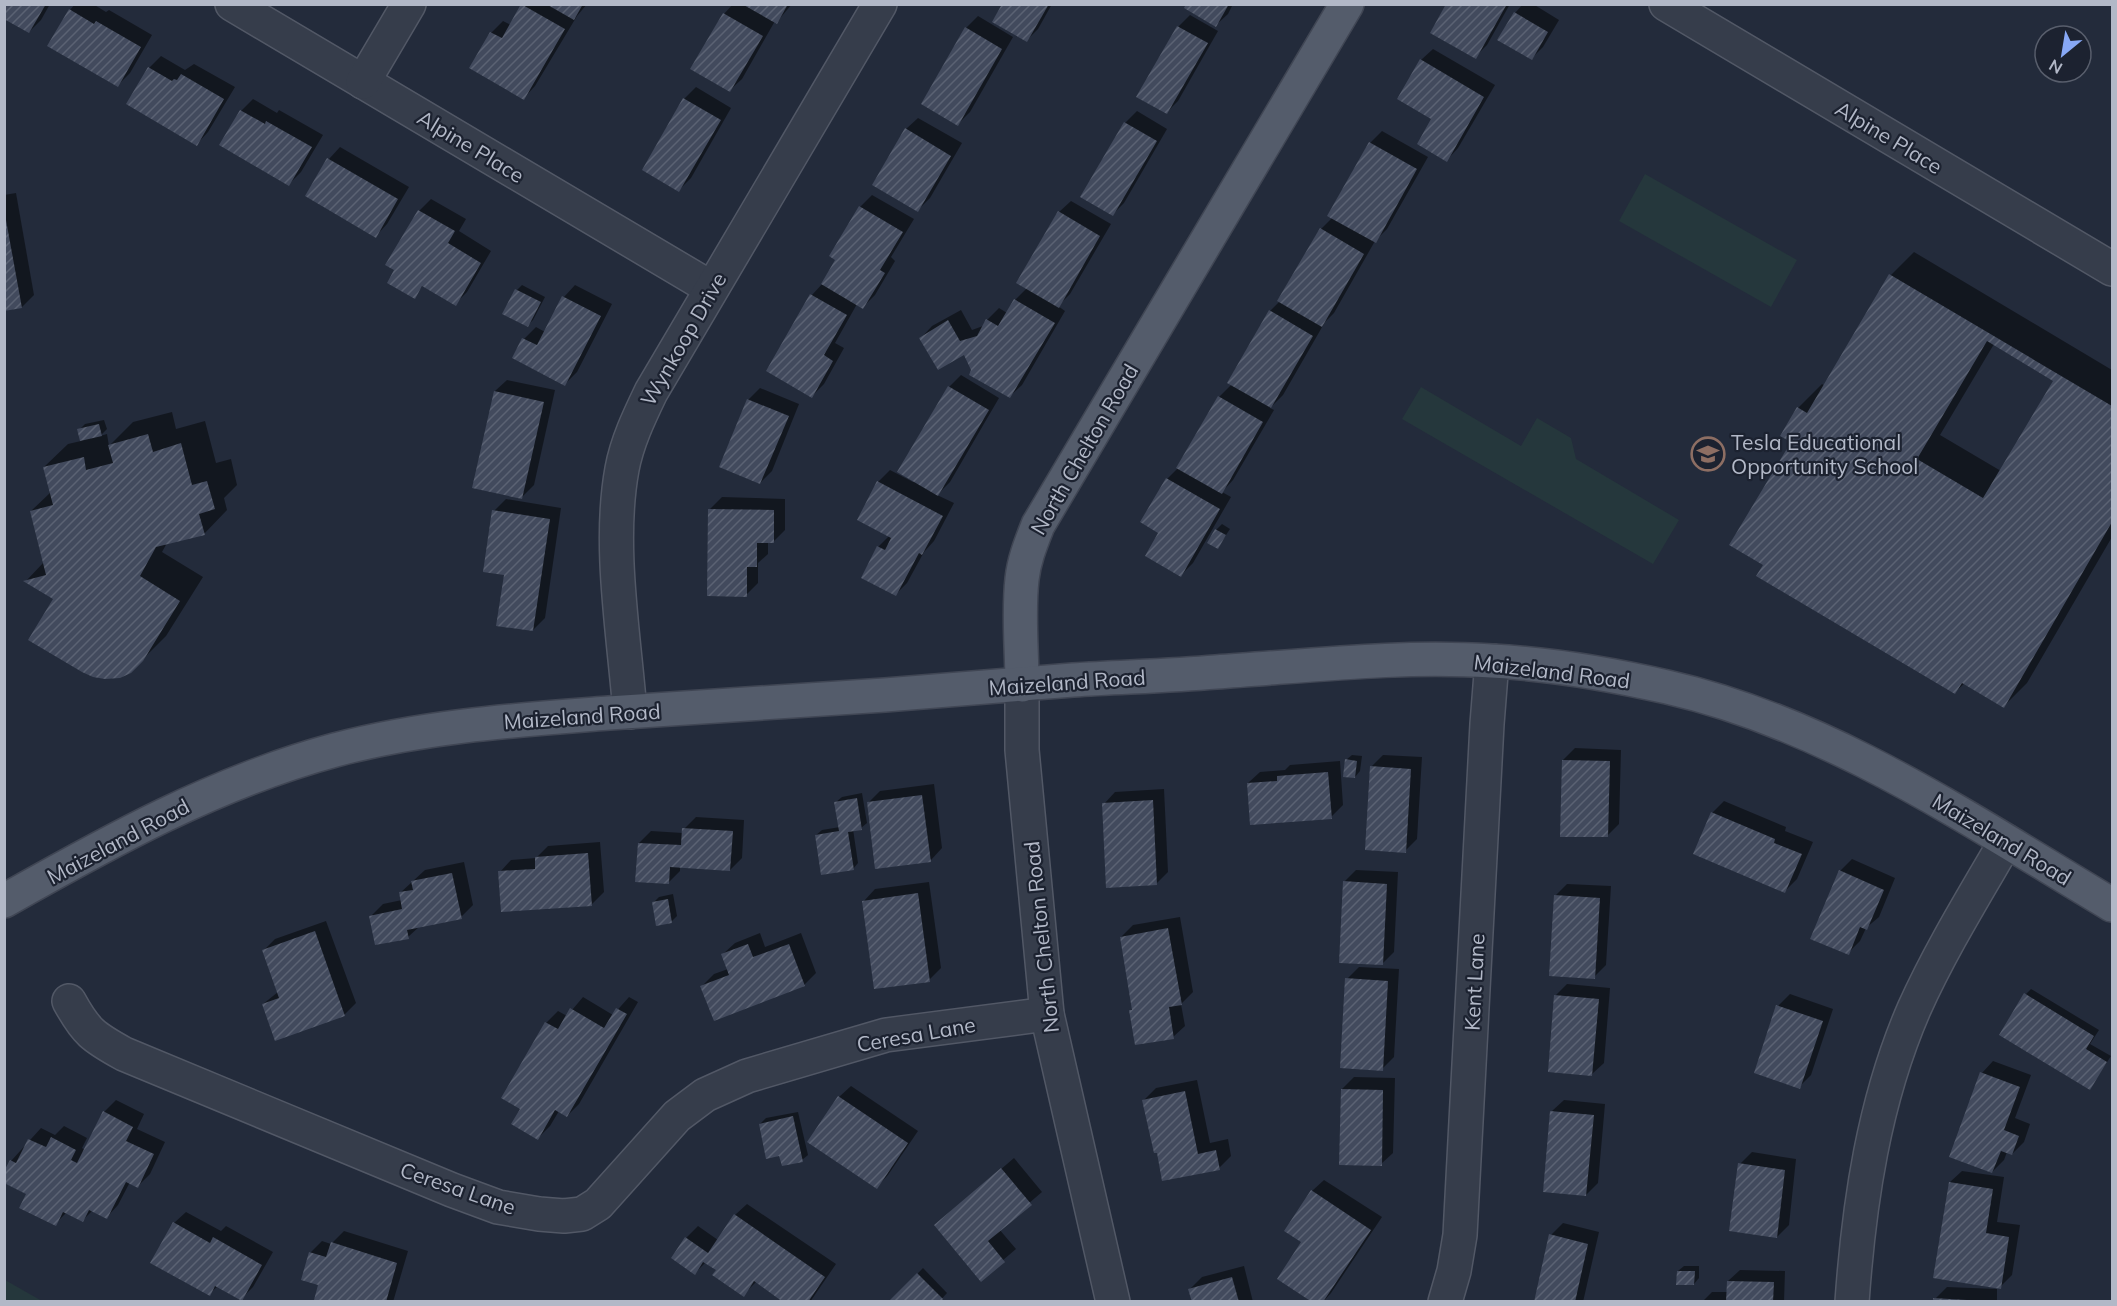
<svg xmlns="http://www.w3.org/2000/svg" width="2117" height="1306" font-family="Mulish,sans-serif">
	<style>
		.green { fill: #25373c }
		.shadow { fill: #0007; fill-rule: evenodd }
		.building { fill: url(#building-hatch); fill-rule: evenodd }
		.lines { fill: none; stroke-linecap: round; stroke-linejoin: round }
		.minor-casing { stroke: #525866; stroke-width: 36 }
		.major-casing { stroke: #404654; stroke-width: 36 }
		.minor { stroke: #363d4b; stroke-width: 33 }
		.major { stroke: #545c6b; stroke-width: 33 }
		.labels { text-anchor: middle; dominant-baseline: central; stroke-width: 4.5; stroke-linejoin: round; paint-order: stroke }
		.street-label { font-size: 21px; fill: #b2b8c7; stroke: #1c2230 }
		.poi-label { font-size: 21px; fill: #b2b8c7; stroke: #1c2230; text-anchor: start }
	</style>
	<defs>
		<pattern id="building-hatch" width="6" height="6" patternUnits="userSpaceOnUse" patternTransform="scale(1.5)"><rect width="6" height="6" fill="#424a5d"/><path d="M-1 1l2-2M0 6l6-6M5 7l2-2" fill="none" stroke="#5b6273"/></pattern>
	</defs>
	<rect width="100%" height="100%" fill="#232b3b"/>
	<g class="green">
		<polygon points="1645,174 1797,260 1771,307 1619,221"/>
		<polygon points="1421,387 1521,446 1537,418 1571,438 1576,459 1679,520 1653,564 1402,419"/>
		<polygon points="5,1280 42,1301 5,1301"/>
	</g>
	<g class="shadow">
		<polygon points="4,4 50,4 41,20 29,32"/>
		<polygon points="75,4 93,4 106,12 109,10 152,35 130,73 118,85 70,10"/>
		<polygon points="523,4 587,4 577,16 535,86 524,98 471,67 491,33 503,21 511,25"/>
		<polygon points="733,4 792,4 776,23 775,21 742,79 730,90 724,14"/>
		<polygon points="1003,4 1052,4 1038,29 1027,40"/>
		<polygon points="1188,4 1233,4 1228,14 1216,25"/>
		<polygon points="1448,4 1510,4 1487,45 1475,57"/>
		<polygon points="1523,4 1533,4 1559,20 1543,47 1531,59 1515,13"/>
		<polygon points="1190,15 1218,31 1178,101 1167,112 1138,96 1179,26"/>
		<polygon points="978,16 1013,37 970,112 958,124 966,28"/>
		<polygon points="1433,49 1495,85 1458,148 1447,160 1433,118 1421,60"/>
		<polygon points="161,56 185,70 194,64 235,87 208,132 197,144 128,104 149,68"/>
		<polygon points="696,87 731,108 691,178 679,190 684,99"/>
		<polygon points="253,99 277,113 279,110 323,135 301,172 289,184 241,111"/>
		<polygon points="1137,111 1167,129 1124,203 1113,214 1125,123"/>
		<polygon points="918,118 962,143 930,198 918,210 906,129"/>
		<polygon points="1382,131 1428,157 1387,229 1375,241 1334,313 1325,322 1283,395 1270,408 1274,410 1233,480 1222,492 1231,497 1193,563 1181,575 1161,532 1142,522 1167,479 1178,468 1219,397 1232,384 1270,311 1279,302 1321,229 1333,217 1370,143"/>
		<polygon points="340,147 409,187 387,224 376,236 307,196 329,159"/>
		<polygon points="16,193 34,295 22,307 4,310 4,195"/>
		<polygon points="872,195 914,219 891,257 895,261 875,295 863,307 857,304 835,343 844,348 824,384 812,396 768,370 812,295 823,283 837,260 831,256 860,207"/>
		<polygon points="431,199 466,219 459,231 491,251 467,292 455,304 423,285 414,297 419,211"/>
		<polygon points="1071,201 1111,224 1070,294 1058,306 1065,311 1022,385 1010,396 973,370 965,352 921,338 932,326 961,310 972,330 983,326 987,320 999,308 1007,313 1015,300 1027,288 1059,212"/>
		<path d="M1914,252L2112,370V537L2027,683L2004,706L1965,683L1955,692L1765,565L1793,441L1798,408L1822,384L1825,386L1891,275ZM1994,344L2055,381L2001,471L1940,435Z"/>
		<polygon points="522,285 545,297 533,320 528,325 517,290"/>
		<polygon points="575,285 612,304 577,372 565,384 514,357 524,339 536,327 545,332 564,297"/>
		<polygon points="961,375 999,398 950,482 937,495 954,503 934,541 924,552 907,583 896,594 878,547 889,536 878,482 890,470 913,482 949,387"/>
		<polygon points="507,380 555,390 534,485 522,497 495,391"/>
		<polygon points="760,388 799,404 772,471 760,483 748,400"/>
		<polygon points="172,412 176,429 205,421 216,463 231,459 237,485 224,498 227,510 204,534 167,543 162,552 203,577 166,636 142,660 55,598 26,581 44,562 31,511 51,492 44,467 68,444 81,441 79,430 85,424 104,420 107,429 100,436 107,434 109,446 133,422"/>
		<polygon points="722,497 785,499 785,530 773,542 768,542 768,554 758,563 758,583 746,595 710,509"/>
		<polygon points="506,499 561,508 545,618 533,630 505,574 494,511"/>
		<polygon points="1222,524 1230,529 1218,547 1216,530"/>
		<polygon points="1575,748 1621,750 1619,824 1607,836 1563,760"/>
		<polygon points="1352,755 1362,756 1360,771 1355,777 1346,760"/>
		<polygon points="1383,755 1422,757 1417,839 1405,851 1371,767"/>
		<polygon points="1340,761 1343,805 1331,817 1248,783 1260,772 1285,770 1290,765"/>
		<polygon points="934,784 942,848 931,860 868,803 880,791"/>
		<polygon points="1164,789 1168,872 1156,884 1104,804 1115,792"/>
		<polygon points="862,793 867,823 861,828 853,829 858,863 853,869 816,835 822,830 840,827 836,802 842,797"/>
		<polygon points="1724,801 1786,827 1785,831 1813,842 1797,879 1785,891 1712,813"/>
		<polygon points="696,817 744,820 742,858 730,870 680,866 680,871 668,883 639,843 651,831 683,833 684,829"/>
		<polygon points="600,842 604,892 592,904 500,872 511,860 536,858 548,846"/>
		<polygon points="1852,859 1895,878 1879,917 1866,928 1860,941 1848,953 1840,871"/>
		<polygon points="464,862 473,905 461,917 420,926 408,937 371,916 383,904 402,900 400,893 425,870"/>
		<polygon points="1356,870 1398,872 1394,952 1382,964 1344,882"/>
		<polygon points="929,882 941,968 929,980 864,901 875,889"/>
		<polygon points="1567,884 1611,886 1606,965 1594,977 1555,896"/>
		<polygon points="673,894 677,916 671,922 653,903 659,897"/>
		<polygon points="1180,917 1193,992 1181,1004 1185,1026 1173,1037 1130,1011 1134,1008 1121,937 1133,925"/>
		<polygon points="326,921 356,1003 344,1015 263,1004 278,992 263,951 275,939"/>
		<polygon points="760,933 765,947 801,933 816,973 804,985 702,986 714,974 728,969 723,954 735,943"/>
		<polygon points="1359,967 1399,969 1394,1057 1382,1069 1347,979"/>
		<polygon points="1567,984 1610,988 1604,1063 1592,1074 1555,996"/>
		<polygon points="2031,989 2099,1030 2090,1044 2111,1056 2090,1088 2026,994"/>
		<polygon points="1790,994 1833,1009 1811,1075 1799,1087 1778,1006"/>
		<polygon points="583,997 613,1015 629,997 638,1002 579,1104 567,1116 559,1111 550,1126 538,1138 522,1109 546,1023 558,1011 567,1016"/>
		<polygon points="1993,1061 2031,1075 2015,1118 2030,1124 2024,1142 2012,1154 2007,1152 2004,1160 1992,1172 1982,1073"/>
		<polygon points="1354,1077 1395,1078 1393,1153 1381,1164 1342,1089"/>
		<polygon points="1197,1080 1210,1143 1228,1139 1231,1156 1219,1168 1158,1151 1144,1100 1156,1088"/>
		<polygon points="851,1086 918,1131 888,1175 877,1187 839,1097"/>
		<polygon points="116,1100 144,1114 137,1129 165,1142 150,1174 138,1186 130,1182 118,1205 107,1217 93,1210 83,1220 67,1212 55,1224 28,1193 4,1175 11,1161 41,1128 55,1135 64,1126 87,1138 82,1148 85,1150 104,1112"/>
		<polygon points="1564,1100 1605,1104 1598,1183 1586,1195 1552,1111"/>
		<polygon points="798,1112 808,1155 802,1160 780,1154 760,1124 766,1118"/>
		<polygon points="1752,1152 1796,1159 1789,1225 1777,1237 1740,1164"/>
		<polygon points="1014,1158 1042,1192 999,1229 1016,1249 981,1279 936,1225"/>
		<polygon points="1962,1171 2004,1177 1997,1222 2020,1225 2012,1275 2000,1287 1950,1182"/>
		<polygon points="1324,1180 1382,1217 1331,1293 1323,1302 1303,1242 1312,1191"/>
		<polygon points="747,1204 836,1264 810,1302 786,1302 757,1281 743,1295 718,1270 706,1262 695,1273 686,1238 698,1226 718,1240 735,1215"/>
		<polygon points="186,1212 221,1231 226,1226 273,1252 253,1287 241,1299 218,1286 209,1294 174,1223"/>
		<polygon points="1563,1223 1599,1232 1583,1302 1536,1302 1551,1235"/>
		<polygon points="344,1231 408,1251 393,1302 326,1302 310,1253 322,1241 331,1244"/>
		<polygon points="1244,1266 1253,1302 1194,1302 1190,1289 1202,1277"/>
		<polygon points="1684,1266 1699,1266 1699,1278 1694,1284 1678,1271"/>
		<polygon points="923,1268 947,1293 939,1302 890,1302"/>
		<polygon points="1740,1270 1785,1271 1784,1302 1702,1302 1712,1292 1728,1292 1728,1281"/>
		<polygon points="1947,1287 1997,1289 1997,1302 1935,1302 1935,1299"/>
	</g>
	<g class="building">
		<polygon points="4,4 46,4 29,33 4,19"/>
		<polygon points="521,4 565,29 524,100 469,68 490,32 502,38"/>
		<polygon points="546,4 583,4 574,20"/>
		<polygon points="742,4 788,4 777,24"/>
		<polygon points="1002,4 1049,4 1027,42 992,22"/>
		<polygon points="1186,4 1229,4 1216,27 1184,8"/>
		<polygon points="1446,4 1507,4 1476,59 1430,33"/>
		<polygon points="69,9 94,24 96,21 141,47 118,87 47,46"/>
		<polygon points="1514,12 1548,32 1532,60 1497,40"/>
		<polygon points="723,13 763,36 730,92 690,69"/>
		<polygon points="1177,26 1208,43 1167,114 1136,97"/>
		<polygon points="965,27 1002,49 958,126 921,104"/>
		<polygon points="1420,59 1484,97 1447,162 1417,144 1431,119 1397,99"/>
		<polygon points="148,67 172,81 174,79 177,80 181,74 224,99 197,146 126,104"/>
		<polygon points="683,98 721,120 679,192 642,170"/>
		<polygon points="240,110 265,124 266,121 312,147 289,186 219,145"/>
		<polygon points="1124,122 1157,141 1113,216 1080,197"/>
		<polygon points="905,128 951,156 918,212 872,185"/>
		<polygon points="1369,142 1417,169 1376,243 1327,216"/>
		<polygon points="327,158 398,199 376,238 305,196"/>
		<polygon points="859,206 903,232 880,270 885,273 863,309 821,284 835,260 829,256"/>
		<polygon points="4,209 22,308 4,311"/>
		<polygon points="418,210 455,231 448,243 481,263 456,306 422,286 415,299 387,283 394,270 385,265"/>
		<polygon points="1058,211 1100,236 1059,308 1016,283"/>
		<polygon points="1320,228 1364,254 1322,327 1277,301"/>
		<path d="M1889,274L2112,406V522L2004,708L1962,683L1955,694L1756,576L1763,565L1729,545L1791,442L1780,436L1797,407L1807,413ZM1987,341L2053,381L1983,498L1917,459Z"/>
		<polygon points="515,289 541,302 528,327 502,314"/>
		<polygon points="810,294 847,315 824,355 833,361 812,398 766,371"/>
		<polygon points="562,296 601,316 565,386 512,358 522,338 537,345"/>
		<polygon points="1014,299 1055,323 1010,398 969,375 971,370 964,355 938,370 919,338 948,320 960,341 977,336 986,319 998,326"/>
		<polygon points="1269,310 1313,336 1271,408 1227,383"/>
		<polygon points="948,386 989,410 938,496 897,472"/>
		<polygon points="494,391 544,402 522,499 472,488"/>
		<polygon points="1218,396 1263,422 1222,494 1176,468"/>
		<polygon points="747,399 789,416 760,484 719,467"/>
		<polygon points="99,424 102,436 80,441 77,429"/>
		<polygon points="148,434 153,452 181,443 192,485 207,481 215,509 199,514 205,535 156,547 140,576 180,601 143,661 131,673 120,678 105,679 93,677 82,672 28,640 53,599 23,581 46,575 30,511 53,505 43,467 84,457 86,470 113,463 108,445"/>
		<polygon points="1166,478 1220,509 1181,577 1145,556 1158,533 1140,522"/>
		<polygon points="877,481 943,516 922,555 919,553 896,596 861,578 877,546 885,550 891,538 857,520"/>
		<polygon points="708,509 774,510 774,543 757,543 757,567 747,567 747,597 707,596"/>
		<polygon points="492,510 550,519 533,631 496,626 504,575 483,572"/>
		<polygon points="1215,529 1226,535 1218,549 1207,543"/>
		<polygon points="1345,759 1357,761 1355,778 1343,777"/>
		<polygon points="1562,760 1610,761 1608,837 1560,837"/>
		<polygon points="1370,766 1411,769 1406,853 1365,850"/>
		<polygon points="1328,772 1332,819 1250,825 1247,783 1277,781 1277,776"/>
		<polygon points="922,795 931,862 875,869 867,802"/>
		<polygon points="857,798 862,830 848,832 854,870 821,875 815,835 839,831 834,802"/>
		<polygon points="1153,800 1157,885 1106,888 1102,803"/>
		<polygon points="1711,812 1775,839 1774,843 1802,854 1785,893 1693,854"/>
		<polygon points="682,828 733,831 730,871 670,867 669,884 635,882 638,843 681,845"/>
		<polygon points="588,853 592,906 501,912 498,871 535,869 535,857"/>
		<polygon points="1839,870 1884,890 1867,930 1860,927 1849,955 1810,939"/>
		<polygon points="452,873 462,919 407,930 409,939 375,945 369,916 402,909 399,892 413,890 411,881"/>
		<polygon points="1343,881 1387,884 1383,965 1339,963"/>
		<polygon points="918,893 930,982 874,989 862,901"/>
		<polygon points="1554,895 1600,898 1595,979 1549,976"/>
		<polygon points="668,899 672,923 656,926 652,902"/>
		<polygon points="1168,928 1182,1005 1169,1007 1174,1039 1135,1045 1129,1010 1132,1010 1120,937"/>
		<polygon points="315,931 345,1016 275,1041 262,1004 279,998 262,950"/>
		<polygon points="748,944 753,957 789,944 805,986 714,1021 700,986 729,975 721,954"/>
		<polygon points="1345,978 1388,981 1383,1071 1340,1068"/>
		<polygon points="2024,993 2094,1036 2086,1049 2107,1062 2090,1090 1999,1035"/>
		<polygon points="1554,995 1599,999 1592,1076 1548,1072"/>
		<polygon points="1776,1005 1823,1021 1800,1089 1754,1073"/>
		<polygon points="570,1008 604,1028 616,1008 627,1014 567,1117 555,1110 538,1140 511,1124 520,1109 501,1098 545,1022 558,1029"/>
		<polygon points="1980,1072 2020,1087 2004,1130 2019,1136 2012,1155 2001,1151 1992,1173 1949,1157"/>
		<polygon points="1341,1089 1383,1090 1382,1166 1339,1165"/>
		<polygon points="1185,1091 1198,1154 1216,1150 1220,1170 1162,1181 1157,1153 1154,1153 1142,1100"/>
		<polygon points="838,1096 908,1143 877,1189 807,1142"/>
		<polygon points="103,1111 133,1127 126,1141 154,1154 138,1188 126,1182 107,1219 89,1210 83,1222 63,1212 56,1226 19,1208 26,1194 4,1183 4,1171 10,1160 16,1163 28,1139 46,1147 51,1137 76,1150 71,1160 77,1163"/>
		<polygon points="1550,1111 1594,1115 1586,1196 1543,1192"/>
		<polygon points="793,1116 803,1162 782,1166 779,1156 766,1159 759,1124"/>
		<polygon points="1738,1163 1785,1170 1777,1238 1729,1231"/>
		<polygon points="1001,1168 1032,1205 988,1241 1005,1262 981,1282 934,1225"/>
		<polygon points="1949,1182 1993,1189 1986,1233 2009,1237 2001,1289 1933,1278"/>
		<polygon points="1311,1190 1371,1230 1323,1302 1312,1302 1277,1279 1301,1242 1284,1231"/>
		<polygon points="734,1214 825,1277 808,1302 783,1302 754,1281 744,1297 712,1275 716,1270 703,1262 695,1275 671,1258 685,1237 708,1253"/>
		<polygon points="173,1222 210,1243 213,1237 262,1265 242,1301 215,1286 210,1296 150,1263"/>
		<polygon points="1549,1234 1588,1244 1575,1302 1534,1302"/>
		<polygon points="331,1242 397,1263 386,1302 320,1302 314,1300 318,1285 301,1280 309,1252 326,1257"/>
		<polygon points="1677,1271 1695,1271 1694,1285 1676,1285"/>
		<polygon points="917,1273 943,1299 941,1302 888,1302"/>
		<polygon points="1232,1277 1239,1302 1192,1302 1188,1289"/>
		<polygon points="1727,1281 1774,1282 1773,1302 1726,1302"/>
		<polygon points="1933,1298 1967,1300 1967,1302 1933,1302"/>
	</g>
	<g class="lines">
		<g class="minor-casing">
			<g id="minor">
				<polyline points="232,4 711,288"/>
				<polyline points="1666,4 2112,269"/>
				<polyline points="363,82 409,4"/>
				<polyline points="1022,685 1022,750 1047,1014 1113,1302"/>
				<path d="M630,712C624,635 608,545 622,469C627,442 639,417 651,392L880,4"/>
				<path d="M69,1001C86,1032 93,1037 124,1054L452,1190L498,1207L539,1214L564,1216L582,1214L598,1204L677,1116L705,1095L747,1076L886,1035L1047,1014"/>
				<polyline points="1445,1302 1454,1271 1460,1235 1487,724 1492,661"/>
				<path d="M1852,1302C1859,1202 1874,1101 1914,1009C1940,951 1974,896 2006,841"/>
			</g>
		</g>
		<g class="major-casing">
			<g id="major">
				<path d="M1022,685C1022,650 1018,613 1022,579C1024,560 1031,543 1038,525L1347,4"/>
				<path d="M4,901C110,841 216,782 335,750C425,726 518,720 609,713C701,707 793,701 885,695C948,690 1010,685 1073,680C1120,677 1168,676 1216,672C1308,666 1400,655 1492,661C1551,664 1610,674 1667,687C1830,724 1971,821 2112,905"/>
			</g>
		</g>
		<use href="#minor" class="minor"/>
		<use href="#major" class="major"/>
	</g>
	<defs>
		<g id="school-ring" transform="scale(1.725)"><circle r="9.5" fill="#1c2230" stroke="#8d6e63" stroke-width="1.5"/><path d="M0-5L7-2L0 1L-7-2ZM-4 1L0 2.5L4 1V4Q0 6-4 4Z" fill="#8d6e63"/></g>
	</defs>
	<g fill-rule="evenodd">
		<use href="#school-ring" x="1708" y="454"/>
	</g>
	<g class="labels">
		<g class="street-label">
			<text transform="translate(1889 137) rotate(31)">Alpine Place</text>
			<text transform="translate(471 146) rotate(31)">Alpine Place</text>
			<text transform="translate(683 339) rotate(-60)">Wynkoop Drive</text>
			<text transform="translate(1084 449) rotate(-60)">North Chelton Road</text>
			<text transform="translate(1552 671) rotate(7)">Maizeland Road</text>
			<text transform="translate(1067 682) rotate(-4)">Maizeland Road</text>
			<text transform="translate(582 716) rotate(-4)">Maizeland Road</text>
			<text transform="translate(2002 839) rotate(31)">Maizeland Road</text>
			<text transform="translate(118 841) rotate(-28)">Maizeland Road</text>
			<text transform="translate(1041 937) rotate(-96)">North Chelton Road</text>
			<text transform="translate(1474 982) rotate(-87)">Kent Lane</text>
			<text transform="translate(916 1034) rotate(-10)">Ceresa Lane</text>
			<text transform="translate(458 1188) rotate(19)">Ceresa Lane</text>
		</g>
		<g class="poi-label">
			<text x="1731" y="442">Tesla Educational<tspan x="1731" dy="24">Opportunity School</tspan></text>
		</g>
	</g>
	<rect width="2117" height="1306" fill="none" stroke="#b2b8c7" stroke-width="12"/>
	<g transform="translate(2063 54) rotate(210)"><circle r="28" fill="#1c2230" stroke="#585e6c" stroke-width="1.5"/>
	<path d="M0-4.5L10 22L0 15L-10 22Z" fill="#87a8f6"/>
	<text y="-9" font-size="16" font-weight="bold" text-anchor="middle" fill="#b2b8c7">N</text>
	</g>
</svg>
